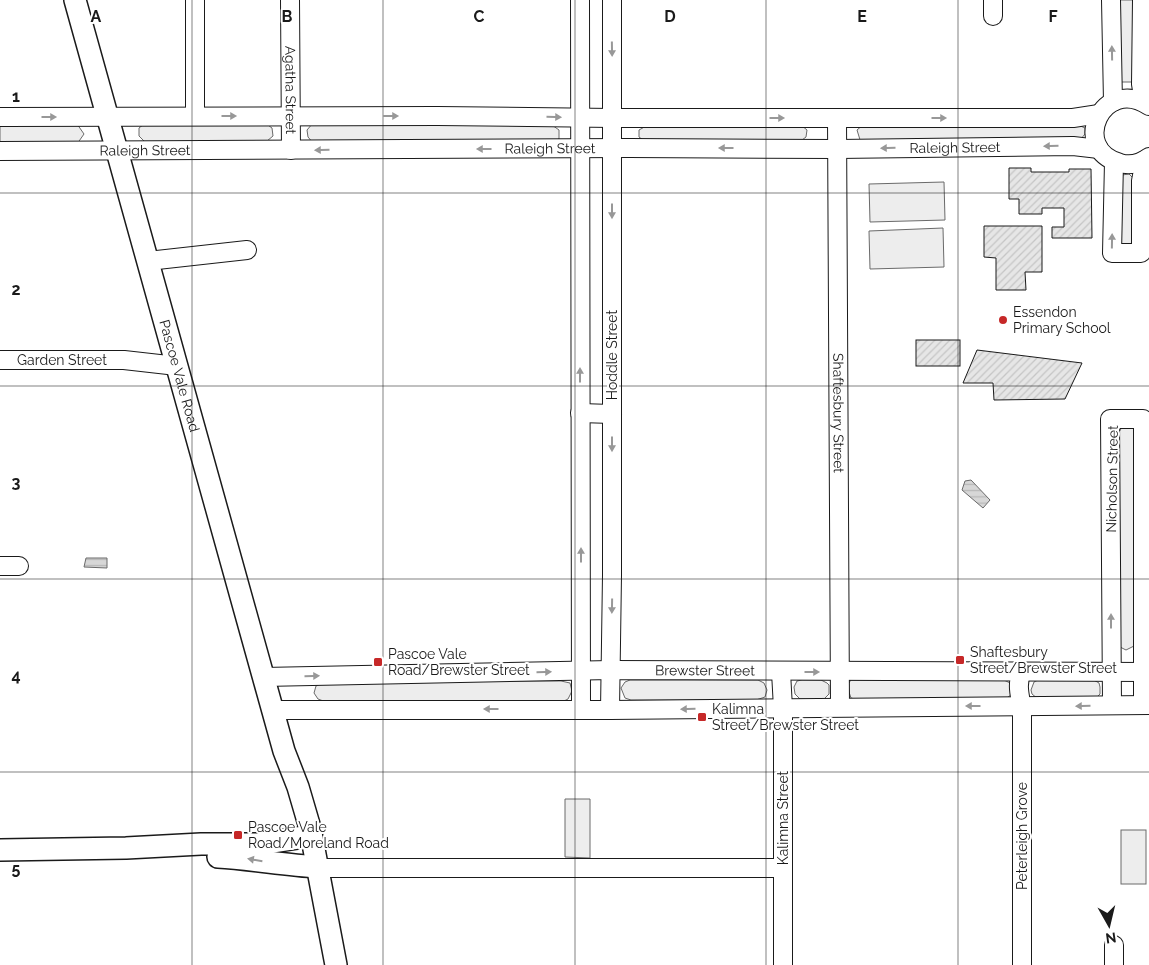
<svg xmlns="http://www.w3.org/2000/svg" width="1149" height="965" font-family="Raleway,sans-serif">
	<style>
		.built { fill: #ededed; stroke: #6a6a6a }
		.water { fill: url(#water-rules); stroke: #6a6a6a }
		.building { fill: url(#building-hatch); stroke: #1a1a1a }
		.lines { fill: none; stroke-linecap: round; stroke-linejoin: round }
		.minor-casing { stroke: #1a1a1a; stroke-width: 20 }
		.major-casing { stroke: #1a1a1a; stroke-width: 24 }
		.minor { stroke: #fff; stroke-width: 18 }
		.major { stroke: #fff; stroke-width: 21 }
		.oneway { fill: #989898 }
		.grid { fill: none; stroke: #1a1a1a; stroke-width: 1; stroke-opacity: 0.55 }
		.poi-dot { fill: #c62828; stroke: #fff; stroke-width: 2 }
		.labels { text-anchor: middle; dominant-baseline: central; stroke-width: 4; stroke-linejoin: round; paint-order: stroke }
		.street-label { font-size: 14px; fill: #1a1a1a; stroke: #fff }
		.poi-label { font-size: 14px; fill: #1a1a1a; stroke: #fff; text-anchor: start }
		.grid-label { font-size: 16px; text-anchor: middle; font-weight: bold; fill: #1a1a1a; stroke: #fff; stroke-width: 4; stroke-linejoin: round; paint-order: stroke }
	</style>
	<defs>
		<pattern id="water-rules" width="6" height="5" patternUnits="userSpaceOnUse" patternTransform="scale(1.25)"><rect width="6" height="5" fill="#d7d7d7"/><path d="M0 2.5h6" fill="none" stroke="#b8b8b8"/></pattern>
		<pattern id="building-hatch" width="6" height="6" patternUnits="userSpaceOnUse" patternTransform="scale(1.25)"><rect width="6" height="6" fill="#e6e6e6"/><path d="M-1 1l2-2M0 6l6-6M5 7l2-2" fill="none" stroke="#c5c5c5"/></pattern>
	</defs>
	<rect width="100%" height="100%" fill="#fff"/>
	<g class="built">
		<polygon points="1117,0 1137,0 1136,82 1117,82"/>
		<polygon points="265,123 272,128 273,136 267,141 146,143 139,136 139,128 144,124"/>
		<polygon points="313,123 552,125 559,130 559,139 551,142 314,144 308,137 307,130"/>
		<polygon points="0,124 77,124 84,134 77,144 0,144"/>
		<polygon points="864,124 1076,124 1085,128 1085,134 1080,140 861,143 857,130"/>
		<polygon points="648,125 801,125 807,130 806,137 798,143 647,143 639,137 639,130"/>
		<polygon points="1129,174 1133,178 1136,241 1132,246 1122,246 1118,239 1122,175"/>
		<polygon points="944,182 945,220 870,222 869,184"/>
		<polygon points="943,228 944,267 870,269 869,231"/>
		<polygon points="1122,427 1132,427 1134,430 1136,642 1134,646 1126,650 1120,647 1118,434"/>
		<polygon points="1092,679 1099,683 1100,687 1100,694 1095,699 1038,699 1032,694 1031,690 1034,682 1038,680"/>
		<polygon points="630,680 758,680 764,683 767,690 765,697 756,700 631,700 625,698 621,688 625,682"/>
		<polygon points="802,680 821,680 827,683 829,685 829,694 824,699 821,700 800,699 795,694 794,687 797,681"/>
		<polygon points="851,680 1004,680 1012,684 1012,694 1007,698 855,699 851,698 849,692 848,684"/>
		<polygon points="325,681 561,681 570,683 572,691 568,699 564,701 326,702 318,699 314,693 316,686"/>
		<polygon points="565,799 590,799 590,858 565,857"/>
		<rect x="1121" y="830" width="25" height="54"/>
	</g>
	<g class="water">
		<polygon points="971,480 990,500 983,508 962,490 965,481"/>
		<polygon points="86,558 107,558 107,568 84,567"/>
	</g>
	<g class="building">
		<polygon points="1009,168 1031,168 1031,172 1069,172 1069,169 1091,169 1092,238 1052,238 1052,227 1064,227 1064,208 1042,208 1042,214 1019,214 1019,199 1009,199"/>
		<polygon points="984,226 1042,226 1042,272 1025,272 1026,290 996,290 996,258 984,257"/>
		<rect x="916" y="340" width="44" height="26"/>
		<polygon points="977,350 1082,363 1065,399 994,400 993,383 963,383"/>
	</g>
	<g class="lines">
		<g class="minor-casing">
			<g id="minor">
				<polyline points="195,0 195,116"/>
				<path id="s1" d="M290,0L291,150"/>
				<polyline points="580,0 581,709"/>
				<polyline points="993,0 993,16"/>
				<polyline points="1111,0 1113,102"/>
				<polyline points="1142,0 1141,84 1144,102"/>
				<path d="M1149,106C1103,75 1069,149 1120,163C1130,166 1141,163 1149,157"/>
				<polyline points="0,117 437,116 613,118 1073,118 1099,114"/>
				<path id="s2" d="M837,118L840,707"/>
				<path id="s3" d="M0,151L629,148L838,149L1073,146L1099,149"/>
				<polyline points="1114,162 1112,253 1141,253 1141,181 1145,160"/>
				<polyline points="148,261 247,250"/>
				<path id="s4" d="M0,360H124L177,366"/>
				<polyline points="580,413 612,414"/>
				<polyline points="0,566 19,566"/>
				<polyline points="781,672 783,708 783,965"/>
				<path d="M1022,672C1015,687 1022,699 1022,713V965"/>
				<path id="s5" d="M263,677L611,670L1149,672"/>
				<polyline points="1112,705 1110,419 1143,419 1143,705"/>
				<polyline points="272,710 610,710 1149,705"/>
				<polyline points="610,710 612,575 612,0"/>
				<polyline points="318,868 782,868"/>
				<polyline points="1114,945 1114,965"/>
			</g>
		</g>
		<g class="major-casing">
			<g id="major">
				<path id="s6" d="M75,0L284,751L298,787L310,828L336,965"/>
				<polyline points="0,850 126,848 201,844 259,844 311,836"/>
				<path d="M218,857C252,859 284,865 318,867"/>
			</g>
		</g>
		<use href="#minor" class="minor"/>
		<use href="#major" class="major"/>
	</g>
	<defs><path id="oneway-solid" d="M-6-.8H1V-3.2L6.5 0L1 3.2V.8H-6Z" transform="scale(1.25)"/></defs>
	<g class="oneway">
		<use href="#oneway-solid" transform="translate(612 49) rotate(89)"/>
		<use href="#oneway-solid" transform="translate(1112 53) rotate(-91)"/>
		<use href="#oneway-solid" transform="translate(229 116)"/>
		<use href="#oneway-solid" transform="translate(391 116)"/>
		<use href="#oneway-solid" transform="translate(49 117)"/>
		<use href="#oneway-solid" transform="translate(554 117) rotate(1)"/>
		<use href="#oneway-solid" transform="translate(777 118)"/>
		<use href="#oneway-solid" transform="translate(939 118)"/>
		<use href="#oneway-solid" transform="translate(1051 146) rotate(179)"/>
		<use href="#oneway-solid" transform="translate(726 148) rotate(-180)"/>
		<use href="#oneway-solid" transform="translate(888 148) rotate(179)"/>
		<use href="#oneway-solid" transform="translate(484 149) rotate(180)"/>
		<use href="#oneway-solid" transform="translate(322 150) rotate(179)"/>
		<use href="#oneway-solid" transform="translate(612 211) rotate(90)"/>
		<use href="#oneway-solid" transform="translate(1112 241) rotate(-89)"/>
		<use href="#oneway-solid" transform="translate(580 375) rotate(-90)"/>
		<use href="#oneway-solid" transform="translate(612 444) rotate(90)"/>
		<use href="#oneway-solid" transform="translate(581 555) rotate(-90)"/>
		<use href="#oneway-solid" transform="translate(612 606) rotate(91)"/>
		<use href="#oneway-solid" transform="translate(1111 621) rotate(-90)"/>
		<use href="#oneway-solid" transform="translate(544 672) rotate(-1)"/>
		<use href="#oneway-solid" transform="translate(812 672)"/>
		<use href="#oneway-solid" transform="translate(312 676) rotate(-1)"/>
		<use href="#oneway-solid" transform="translate(973 706) rotate(-180)"/>
		<use href="#oneway-solid" transform="translate(1083 706) rotate(179)"/>
		<use href="#oneway-solid" transform="translate(491 709) rotate(180)"/>
		<use href="#oneway-solid" transform="translate(688 709) rotate(179)"/>
		<use href="#oneway-solid" transform="translate(255 860) rotate(-170)"/>
	</g>
	<path class="grid" d="M192,0V965M383,0V965M575,0V965M766,0V965M958,0V965M0,193H1149M0,386H1149M0,579H1149M0,772H1149"/>
	<g class="poi-dot">
		<circle cx="1003" cy="320" r="5"/>
		<rect x="955" y="655" width="10" height="10" rx="2.5"/>
		<rect x="373" y="657" width="10" height="10" rx="2.5"/>
		<rect x="697" y="712" width="10" height="10" rx="2.5"/>
		<rect x="233" y="830" width="10" height="10" rx="2.5"/>
	</g>
	<g class="labels">
		<g class="street-label">
			<text stroke="none"><textPath href="#s1" startOffset="90">Agatha Street</textPath></text>
			<text stroke="none"><textPath href="#s3" startOffset="955">Raleigh Street</textPath></text>
			<text stroke="none"><textPath href="#s3" startOffset="550">Raleigh Street</textPath></text>
			<text stroke="none"><textPath href="#s3" startOffset="145">Raleigh Street</textPath></text>
			<text transform="translate(612 355) rotate(-90)">Hoddle Street</text>
			<text stroke="none"><textPath href="#s4" startOffset="62">Garden Street</textPath></text>
			<text stroke="none"><textPath href="#s6" startOffset="390">Pascoe Vale Road</textPath></text>
			<text stroke="none"><textPath href="#s2" startOffset="295">Shaftesbury Street</textPath></text>
			<text transform="translate(1112 479) rotate(-89)">Nicholson Street</text>
			<text stroke="none"><textPath href="#s5" startOffset="442">Brewster Street</textPath></text>
			<text transform="translate(783 818) rotate(-90)">Kalimna Street</text>
			<text transform="translate(1022 836) rotate(-90)">Peterleigh Grove</text>
		</g>
		<g class="poi-label">
			<text x="1013" y="312">Essendon<tspan x="1013" dy="16">Primary School</tspan></text>
			<text x="970" y="652">Shaftesbury<tspan x="970" dy="16">Street/Brewster Street</tspan></text>
			<text x="388" y="654">Pascoe Vale<tspan x="388" dy="16">Road/Brewster Street</tspan></text>
			<text x="712" y="709">Kalimna<tspan x="712" dy="16">Street/Brewster Street</tspan></text>
			<text x="248" y="827">Pascoe Vale<tspan x="248" dy="16">Road/Moreland Road</tspan></text>
		</g>
	</g>
	<g class="grid-label">
		<text x="96" y="22">A</text>
		<text x="287" y="22">B</text>
		<text x="479" y="22">C</text>
		<text x="670" y="22">D</text>
		<text x="862" y="22">E</text>
		<text x="1053" y="22">F</text>
		<text x="16" y="102">1</text>
		<text x="16" y="295">2</text>
		<text x="16" y="488">3</text>
		<text x="16" y="681">4</text>
		<text x="16" y="874">5</text>
	</g>
	<g transform="translate(1109 925) rotate(172)" stroke="#ffffff" stroke-width="4" paint-order="stroke">
	<path d="M0-4L9 19L0 12L-9 19Z" fill="#1a1a1a"/>
	<text y="-8" font-size="14" font-weight="bold" text-anchor="middle" fill="#1a1a1a">N</text>
	</g>
</svg>
